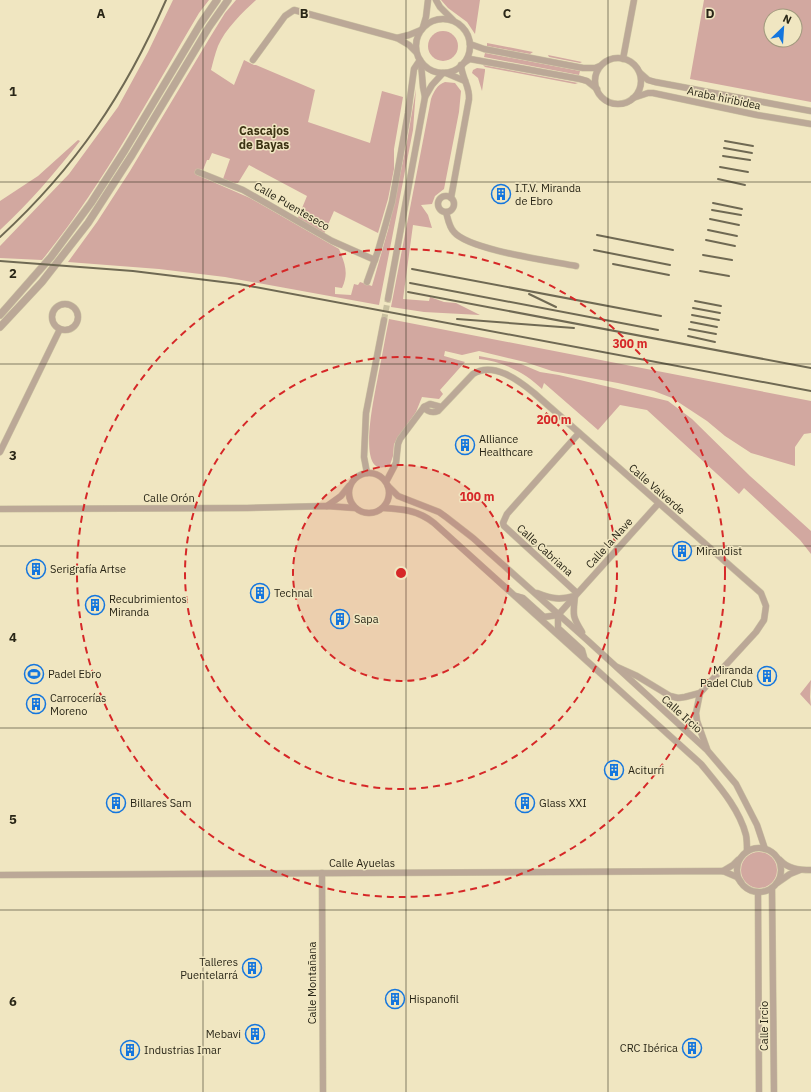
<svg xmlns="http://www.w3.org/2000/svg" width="811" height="1092" font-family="'IBM Plex Sans',sans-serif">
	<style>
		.green { fill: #d2a8a0; fill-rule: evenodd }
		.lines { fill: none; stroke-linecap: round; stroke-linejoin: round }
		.minor-tunnel { stroke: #c8c09f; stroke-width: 6; stroke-dasharray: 6 3; stroke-linecap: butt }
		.minor-casing { stroke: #ccc3a2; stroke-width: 7 }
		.tertiary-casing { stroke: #ccc3a2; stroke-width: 8 }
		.minor { stroke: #bba897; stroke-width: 6 }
		.tertiary { stroke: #bba897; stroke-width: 7 }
		.rail { stroke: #6f6953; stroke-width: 2 }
		.grid { fill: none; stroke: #292617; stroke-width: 1; stroke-opacity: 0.55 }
		.ring { fill: none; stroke: #d62828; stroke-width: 2; stroke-dasharray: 7 5 }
		.labels { text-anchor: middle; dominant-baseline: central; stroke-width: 3; stroke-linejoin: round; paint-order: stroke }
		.street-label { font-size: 11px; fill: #292617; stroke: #f0e6c1 }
		.poi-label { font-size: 11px; fill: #292617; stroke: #f0e6c1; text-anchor: start }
		.neighbourhood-label { font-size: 12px; font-weight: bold; fill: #3d3414; stroke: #f0e6c1 }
		.grid-label { font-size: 13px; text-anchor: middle; font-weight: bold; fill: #292617; stroke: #f0e6c1; stroke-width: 3; stroke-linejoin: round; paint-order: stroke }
		.centre { fill: #d62828; stroke: #f0e6c1; stroke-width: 2 }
		.ring-label { font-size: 12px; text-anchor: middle; font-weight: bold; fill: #d62828; stroke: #f0e6c1; stroke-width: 3; stroke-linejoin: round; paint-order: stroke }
	</style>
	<rect width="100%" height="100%" fill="#f0e6c1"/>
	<g class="green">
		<path d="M173,0H209L199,13C149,97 104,184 42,260L0,258V246L69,174L118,107L148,52Z"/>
		<path d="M236,0H256C243,12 225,29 218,46C215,54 213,62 211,70L234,85L244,60L254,65H256L315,90L308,122L370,143L382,91L403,97L394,149V169L388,199L378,233L334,211L324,234L298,218L307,196L249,165L238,183H235L223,179L230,159L212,153L209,160H207L203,170L198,169L197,175L250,198L339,249C345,264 349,273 342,288L335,287V294L351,295L354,284L358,285L360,282L372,286L388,230L406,147L416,89L413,130L379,305L225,277L159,269L68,262L97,222L130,171L209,39L225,13Z"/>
		<polygon points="441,0 480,0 475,34 467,22 448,8"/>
		<path d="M704,0H811V102L690,79ZM771,16H795V40H771Z"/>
		<circle cx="443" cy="46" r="15"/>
		<polygon points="487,43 533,52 530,54 487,46"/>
		<polygon points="485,53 580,71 579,75 484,57"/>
		<polygon points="548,55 582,62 580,63 549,57"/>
		<polygon points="483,65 578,83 575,84 485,67"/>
		<polygon points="477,68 485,69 485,71 482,91 478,78 472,73 473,70"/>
		<path d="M445,82L455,83L461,91L459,112L444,189L435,196L432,204L421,205L428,215L432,228L413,225L403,299L429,301L430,297L444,302L456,303L480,315L424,312L391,307L431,99C434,91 437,85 445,82Z"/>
		<path d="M78,140L80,141C55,173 29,203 0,230V201L38,176Z"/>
		<path d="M389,319L811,401V433L804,434L795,447V466L751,453L725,436L707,421L672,398L654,391L618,383L552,371L525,362L479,351L462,355L445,351L444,356L465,362L440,390L443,394L439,399L422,397L416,412L394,444L393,456L390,465C353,484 376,390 378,376C382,357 385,338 389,319Z"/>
		<path d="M479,356L521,364L540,372L559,375L668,401L692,419L750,476L811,531V554L800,540L744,488L739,494L647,410L620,405L598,430L544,383L542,389C526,373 502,361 479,359Z"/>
		<polygon points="811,680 810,697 811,706 800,694"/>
		<circle cx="759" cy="870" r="18"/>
	</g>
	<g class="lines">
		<polyline class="minor-tunnel" points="384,320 388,299"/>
		<g class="minor-casing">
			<g id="minor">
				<polyline points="436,0 440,7 453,20"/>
				<circle cx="443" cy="46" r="27"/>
				<polyline points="423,27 426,17 428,0"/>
				<polyline points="397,38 409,35 421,30"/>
				<polyline points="470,44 484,49 583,68 595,68 600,66"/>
				<circle cx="618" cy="81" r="23"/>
				<polyline points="623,59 634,0"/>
				<polyline points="253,60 285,16 294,10 397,38 409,45 416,52"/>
				<polyline points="465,62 470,59 580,79 587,81 597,89"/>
				<polyline points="446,73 465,81"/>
				<polyline points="640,73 648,80 655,82 811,111"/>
				<polyline points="425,97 432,85 443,73"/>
				<polyline points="633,98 648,93 653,93 757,115 811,124"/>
				<polyline points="198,172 243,190 332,241 375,260"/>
				<circle cx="446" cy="204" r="8"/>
				<path d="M451,198L469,99C470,87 462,78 461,65"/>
				<path d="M446,212C448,219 449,227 454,232C469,250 551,261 576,266"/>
				<polyline points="367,282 378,251 392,202 408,113 414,69 420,60"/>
				<polyline points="388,299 425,97 423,87 421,63"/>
				<circle cx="65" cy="317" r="13"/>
				<path d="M441,407L430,404L424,407C427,412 433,413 438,411L473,374C493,361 518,380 534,393L761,593L766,606L764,620L756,632L700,693L685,697L678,698L670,696L637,676L617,667"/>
				<polyline points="0,452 60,329"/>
				<circle cx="369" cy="493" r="20"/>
				<polyline points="367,473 364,457 366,413 384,320"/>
				<polyline points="386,482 396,463 398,444 400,439 424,407"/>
				<polyline points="388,486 398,496 439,512 446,517 473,538 586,639 707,750 736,784 757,825 765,849"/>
				<polyline points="327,506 341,496 349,486"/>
				<path d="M383,508C402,509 418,510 434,523L701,764C718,785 739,808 746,835C747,840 747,846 747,851"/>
				<polyline points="0,509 247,508 327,506 355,508"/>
				<path d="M537,593C552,599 560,600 575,596C573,615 572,616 582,632"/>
				<polyline points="577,593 504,526 503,523 507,514 579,433"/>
				<polyline points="516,596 523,598 544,617 558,615"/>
				<polyline points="558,615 658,504"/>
				<polyline points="558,615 558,628 582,650 584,657"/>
				<polyline points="700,693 696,713 697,721 707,749"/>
				<circle cx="759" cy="870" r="22"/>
				<path d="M780,860C788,869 799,870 811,870"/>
				<polyline points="723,871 733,865 738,860"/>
				<polyline points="322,873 323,1092"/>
				<polyline points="0,875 723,871 737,877 741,882"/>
				<polyline points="777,883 790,874 800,870"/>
				<polyline points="772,888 774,1092"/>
				<polyline points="758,892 759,1092"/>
			</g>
		</g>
		<g class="tertiary-casing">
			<g id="tertiary">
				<polyline points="0,315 51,257 91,203 125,150 201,23 217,0"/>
				<polyline points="0,327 42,282 88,223 132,155 209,27 228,0"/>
			</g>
		</g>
		<use href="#minor" class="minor"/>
		<use href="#tertiary" class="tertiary"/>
		<g class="rail">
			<polyline points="725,141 753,146"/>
			<polyline points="724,148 752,153"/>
			<polyline points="723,156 750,160"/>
			<polyline points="720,167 748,172"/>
			<polyline points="718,179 745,185"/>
			<polyline points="713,203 742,209"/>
			<polyline points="712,210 741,215"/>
			<polyline points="710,219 739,225"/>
			<polyline points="708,230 737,236"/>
			<polyline points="597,235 673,250"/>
			<path d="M0,237C76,167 125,94 166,0"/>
			<polyline points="706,240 735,246"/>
			<polyline points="594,250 670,265"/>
			<polyline points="703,255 732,260"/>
			<polyline points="0,261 133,271 239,284 811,391"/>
			<polyline points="613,264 669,275"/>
			<polyline points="412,269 661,316"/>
			<polyline points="700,271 729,276"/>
			<polyline points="410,283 658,330"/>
			<polyline points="408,292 811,368"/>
			<polyline points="529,294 556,307"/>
			<polyline points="695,301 721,306"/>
			<polyline points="693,308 720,313"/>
			<polyline points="692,315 719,320"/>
			<polyline points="457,319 574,328"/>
			<polyline points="691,322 717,327"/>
			<polyline points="689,329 716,334"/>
			<polyline points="688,336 715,342"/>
		</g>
	</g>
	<path class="grid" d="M203,0V1092M406,0V1092M608,0V1092M0,182H811M0,364H811M0,546H811M0,728H811M0,910H811"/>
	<circle cx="401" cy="573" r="108" fill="#d62828" fill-opacity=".12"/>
	<g class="ring">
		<circle cx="401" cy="573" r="108"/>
		<circle cx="401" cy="573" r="216"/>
		<circle cx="401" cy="573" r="324"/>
	</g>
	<defs>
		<g id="building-ring" transform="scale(1)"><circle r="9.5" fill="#f0e6c1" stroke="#1476de" stroke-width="1.5"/><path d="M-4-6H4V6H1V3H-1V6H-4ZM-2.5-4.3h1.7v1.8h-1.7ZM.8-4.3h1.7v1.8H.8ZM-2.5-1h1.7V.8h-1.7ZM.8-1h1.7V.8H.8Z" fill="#1476de"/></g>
		<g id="stadium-ring" transform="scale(1)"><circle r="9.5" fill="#f0e6c1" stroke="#1476de" stroke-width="1.5"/><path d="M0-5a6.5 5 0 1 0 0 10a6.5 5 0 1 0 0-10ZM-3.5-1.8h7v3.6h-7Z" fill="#1476de"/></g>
	</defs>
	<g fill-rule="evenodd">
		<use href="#building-ring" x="501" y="194"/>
		<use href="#building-ring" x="465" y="445"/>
		<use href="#building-ring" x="682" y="551"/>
		<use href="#building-ring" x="36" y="569"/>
		<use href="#building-ring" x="260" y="593"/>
		<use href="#building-ring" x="95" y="605"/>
		<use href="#building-ring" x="340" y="619"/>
		<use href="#stadium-ring" x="34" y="674"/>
		<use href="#building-ring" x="767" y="676"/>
		<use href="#building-ring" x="36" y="704"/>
		<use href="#building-ring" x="614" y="770"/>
		<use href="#building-ring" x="116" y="803"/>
		<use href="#building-ring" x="525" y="803"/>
		<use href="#building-ring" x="252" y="968"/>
		<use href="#building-ring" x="395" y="999"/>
		<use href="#building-ring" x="255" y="1034"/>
		<use href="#building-ring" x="692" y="1048"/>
		<use href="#building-ring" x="130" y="1050"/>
	</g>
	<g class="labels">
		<g class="street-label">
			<text transform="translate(724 98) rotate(12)">Araba hiribidea</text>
			<text transform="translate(292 206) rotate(30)">Calle Puenteseco</text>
			<text transform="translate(657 489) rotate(41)">Calle Valverde</text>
			<text x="169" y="498">Calle Orón</text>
			<text transform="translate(609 543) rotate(-48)">Calle la Nave</text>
			<text transform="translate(545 550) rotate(42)">Calle Cabriana</text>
			<text transform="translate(682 714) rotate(42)">Calle Ircio</text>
			<text x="362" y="863">Calle Ayuelas</text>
			<text transform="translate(312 983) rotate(-90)">Calle Montañana</text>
			<text transform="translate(764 1026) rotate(-90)">Calle Ircio</text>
		</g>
		<g class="poi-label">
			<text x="515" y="188">I.T.V. Miranda<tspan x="515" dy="13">de Ebro</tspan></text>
			<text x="479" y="439">Alliance<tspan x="479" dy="13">Healthcare</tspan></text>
			<text x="696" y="551">Mirandist</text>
			<text x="50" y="569">Serigrafía Artse</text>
			<text x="274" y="593">Technal</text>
			<text x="109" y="599">Recubrimientos<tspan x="109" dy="13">Miranda</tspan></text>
			<text x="354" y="619">Sapa</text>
			<text x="753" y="670" text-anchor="end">Miranda<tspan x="753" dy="13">Padel Club</tspan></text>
			<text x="48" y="674">Padel Ebro</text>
			<text x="50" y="698">Carrocerías<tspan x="50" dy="13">Moreno</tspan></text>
			<text x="628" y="770">Aciturri</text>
			<text x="130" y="803">Billares Sam</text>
			<text x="539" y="803">Glass XXI</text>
			<text x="238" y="962" text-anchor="end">Talleres<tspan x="238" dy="13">Puentelarrá</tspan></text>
			<text x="409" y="999">Hispanofil</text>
			<text x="241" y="1034" text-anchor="end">Mebavi</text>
			<text x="678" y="1048" text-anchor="end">CRC Ibérica</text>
			<text x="144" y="1050">Industrias Imar</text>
		</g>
		<g class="neighbourhood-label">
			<text x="264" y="130">Cascajos<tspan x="264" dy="14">de Bayas</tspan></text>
		</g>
	</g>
	<g class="grid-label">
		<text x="101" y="18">A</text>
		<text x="304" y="18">B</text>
		<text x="507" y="18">C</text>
		<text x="710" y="18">D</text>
		<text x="13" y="96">1</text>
		<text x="13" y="278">2</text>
		<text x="13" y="460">3</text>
		<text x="13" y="642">4</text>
		<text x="13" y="824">5</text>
		<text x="13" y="1006">6</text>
	</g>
	<circle cx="401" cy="573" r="6" class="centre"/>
	<g class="ring-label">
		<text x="630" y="348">300 m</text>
		<text x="554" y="424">200 m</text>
		<text x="477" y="501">100 m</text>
	</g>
	<g transform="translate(783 28) rotate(25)"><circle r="19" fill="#f0e6c1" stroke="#a0997d"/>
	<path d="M0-3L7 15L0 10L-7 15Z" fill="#1476de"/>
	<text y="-6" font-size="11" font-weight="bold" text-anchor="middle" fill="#292617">N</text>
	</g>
</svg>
